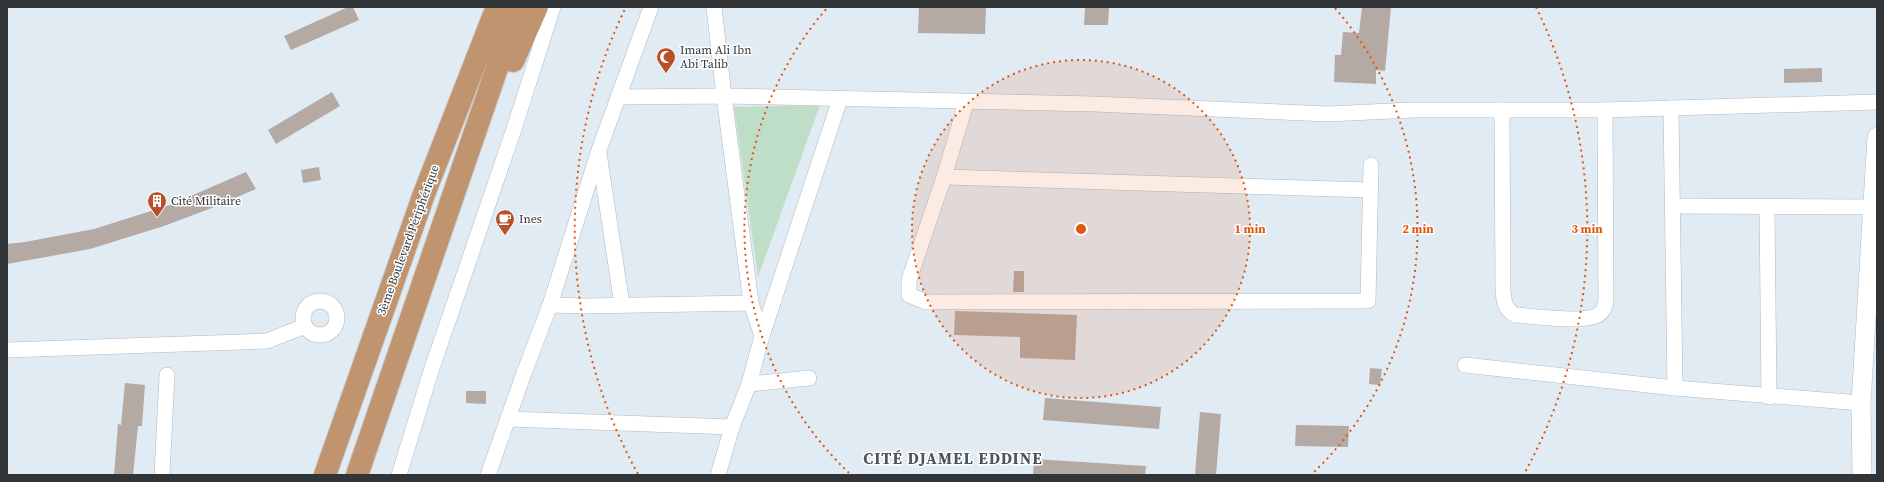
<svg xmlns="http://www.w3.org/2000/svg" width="1884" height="482" font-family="'Source Serif 4',serif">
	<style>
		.green { fill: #bfdec7 }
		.building { fill: #b5a9a3 }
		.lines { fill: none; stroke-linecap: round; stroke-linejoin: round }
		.minor-casing { stroke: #b1bac3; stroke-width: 16 }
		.tertiary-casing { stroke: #b1bac3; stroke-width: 20 }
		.trunk-casing { stroke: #c9cacb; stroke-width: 24 }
		.minor { stroke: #fff; stroke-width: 15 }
		.tertiary { stroke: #fff; stroke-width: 19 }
		.trunk { stroke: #bf946f; stroke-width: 22 }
		.ring { fill: none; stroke: #df570e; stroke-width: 2; stroke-dasharray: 2 4 }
		.labels { text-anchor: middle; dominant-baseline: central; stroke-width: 3; stroke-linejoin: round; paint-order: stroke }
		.poi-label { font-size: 12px; fill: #313538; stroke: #fff; text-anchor: start }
		.street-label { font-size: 12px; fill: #313538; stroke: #fff }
		.district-label { font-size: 16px; font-weight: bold; letter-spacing: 1px; fill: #4c555c; stroke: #fff }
		.centre { fill: #df570e; stroke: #fff; stroke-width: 2 }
		.ring-label { font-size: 12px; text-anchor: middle; font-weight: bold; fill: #df570e; stroke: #fff; stroke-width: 3; stroke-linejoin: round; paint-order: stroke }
	</style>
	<rect width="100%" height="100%" fill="#e1ebf4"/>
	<polygon class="green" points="820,105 758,277 734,107"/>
	<g class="building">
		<polygon points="348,7 353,7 359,20 291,50 284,36"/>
		<polygon points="919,7 986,7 985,34 918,33"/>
		<polygon points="1085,7 1109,7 1108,25 1084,25"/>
		<polygon points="1362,7 1391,7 1385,71 1376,70 1376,84 1334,82 1335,55 1341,55 1343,32 1359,33"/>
		<polygon points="1822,68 1822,82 1784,83 1784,69"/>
		<polygon points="332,92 340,106 276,144 268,130"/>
		<polygon points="319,167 321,180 303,183 301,170"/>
		<polygon points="246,172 256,189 209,209 164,226 90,249 7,264 7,244 25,242 94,229 170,205"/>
		<polygon points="1014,271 1024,271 1024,292 1013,292"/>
		<polygon points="955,311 1077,315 1075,360 1020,358 1020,337 954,335"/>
		<polygon points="1370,368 1382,369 1380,385 1369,384"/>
		<polygon points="125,383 145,385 142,426 138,426 133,475 114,475 118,424 121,425"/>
		<polygon points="466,391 486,391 486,404 466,403"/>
		<polygon points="1045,398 1161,407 1159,429 1043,420"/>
		<polygon points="1200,412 1221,414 1216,475 1195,475"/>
		<polygon points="1296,425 1349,426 1348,447 1295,446"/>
		<polygon points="1034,459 1146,466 1145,475 1033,475"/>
	</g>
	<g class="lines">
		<g class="minor-casing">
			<g id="minor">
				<polyline points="714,7 724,96 751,303 762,336"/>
				<polyline points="618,97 724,96 1094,104 1328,114 1412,110 1605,110 1877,102"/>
				<polyline points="966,103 944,177 909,280 909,295 926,302 1368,301 1371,165"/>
				<polyline points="1671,108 1675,388"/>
				<path d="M1502,110L1503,291C1504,303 1505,309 1515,315C1534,316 1580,323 1596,316C1603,313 1604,308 1606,302L1605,110"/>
				<polyline points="599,153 622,305"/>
				<polyline points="944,177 1370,190"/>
				<polyline points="1673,206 1872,207"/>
				<polyline points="1767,207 1769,397"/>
				<circle cx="320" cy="318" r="17"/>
				<polyline points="550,305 585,306 751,303"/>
				<polyline points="7,350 267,341 305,326"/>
				<polyline points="1465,365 1675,388 1861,403"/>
				<polyline points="749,384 809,378"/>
				<polyline points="508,419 732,427"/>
				<polyline points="162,475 167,375"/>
				<polyline points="399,475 431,371 513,132 553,7"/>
				<polyline points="488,475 524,373 550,305 599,150 651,7"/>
				<polyline points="718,475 732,427 749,384 762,336 840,99"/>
			</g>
		</g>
		<g class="tertiary-casing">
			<polyline id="tertiary" points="1862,475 1861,403 1877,137"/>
		</g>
		<g class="trunk-casing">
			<g id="trunk">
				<polyline points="513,61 537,7"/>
				<polyline points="325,475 424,194 497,7"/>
				<polyline points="357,475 518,7"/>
			</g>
		</g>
		<use href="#minor" class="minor"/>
		<use href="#tertiary" class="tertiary"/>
		<use href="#trunk" class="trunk"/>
	</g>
	<circle cx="1081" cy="229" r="169" fill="#df570e" fill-opacity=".12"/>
	<g class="ring">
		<circle cx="1081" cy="229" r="169"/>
		<path d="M849 473A337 337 0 0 1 827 8M1335 8A337 337 0 0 1 1313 473"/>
		<path d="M638 474A506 506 0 0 1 626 7M1536 7A506 506 0 0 1 1524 474"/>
	</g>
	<defs>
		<g id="mosque-pin" transform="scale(1)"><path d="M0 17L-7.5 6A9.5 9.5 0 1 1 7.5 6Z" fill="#b85129" stroke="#fff"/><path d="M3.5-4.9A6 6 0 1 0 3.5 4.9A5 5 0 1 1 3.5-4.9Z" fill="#fff"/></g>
		<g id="building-pin" transform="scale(1)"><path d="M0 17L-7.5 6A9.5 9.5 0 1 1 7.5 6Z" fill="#b85129" stroke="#fff"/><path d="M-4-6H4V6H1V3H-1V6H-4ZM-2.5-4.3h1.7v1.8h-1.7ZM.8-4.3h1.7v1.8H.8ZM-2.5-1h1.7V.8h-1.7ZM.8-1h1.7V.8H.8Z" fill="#fff"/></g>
		<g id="cafe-pin" transform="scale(1)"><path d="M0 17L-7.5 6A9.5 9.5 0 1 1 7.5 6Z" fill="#b85129" stroke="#fff"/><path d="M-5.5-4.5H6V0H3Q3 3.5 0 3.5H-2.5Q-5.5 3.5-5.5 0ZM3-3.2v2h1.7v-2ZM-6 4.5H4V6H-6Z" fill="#fff"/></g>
	</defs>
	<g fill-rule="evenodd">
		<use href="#mosque-pin" x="666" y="57"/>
		<use href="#building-pin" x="157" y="201"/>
		<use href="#cafe-pin" x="505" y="219"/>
	</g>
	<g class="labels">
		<g class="poi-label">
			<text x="680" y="50">Imam Ali Ibn<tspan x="680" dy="14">Abi Talib</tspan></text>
			<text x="171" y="201">Cité Militaire</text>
			<text x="519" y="219">Ines</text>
		</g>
		<g class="street-label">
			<text transform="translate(408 240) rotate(-70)">3ème Boulevard Périphérique</text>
		</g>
		<g class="district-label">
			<text x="953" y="458">CITÉ DJAMEL EDDINE</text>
		</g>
	</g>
	<circle cx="1081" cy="229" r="6" class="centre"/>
	<g class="ring-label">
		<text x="1250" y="233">1 min</text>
		<text x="1418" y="233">2 min</text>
		<text x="1587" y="233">3 min</text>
	</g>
	<rect width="1884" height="482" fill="none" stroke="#313538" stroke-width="16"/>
</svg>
